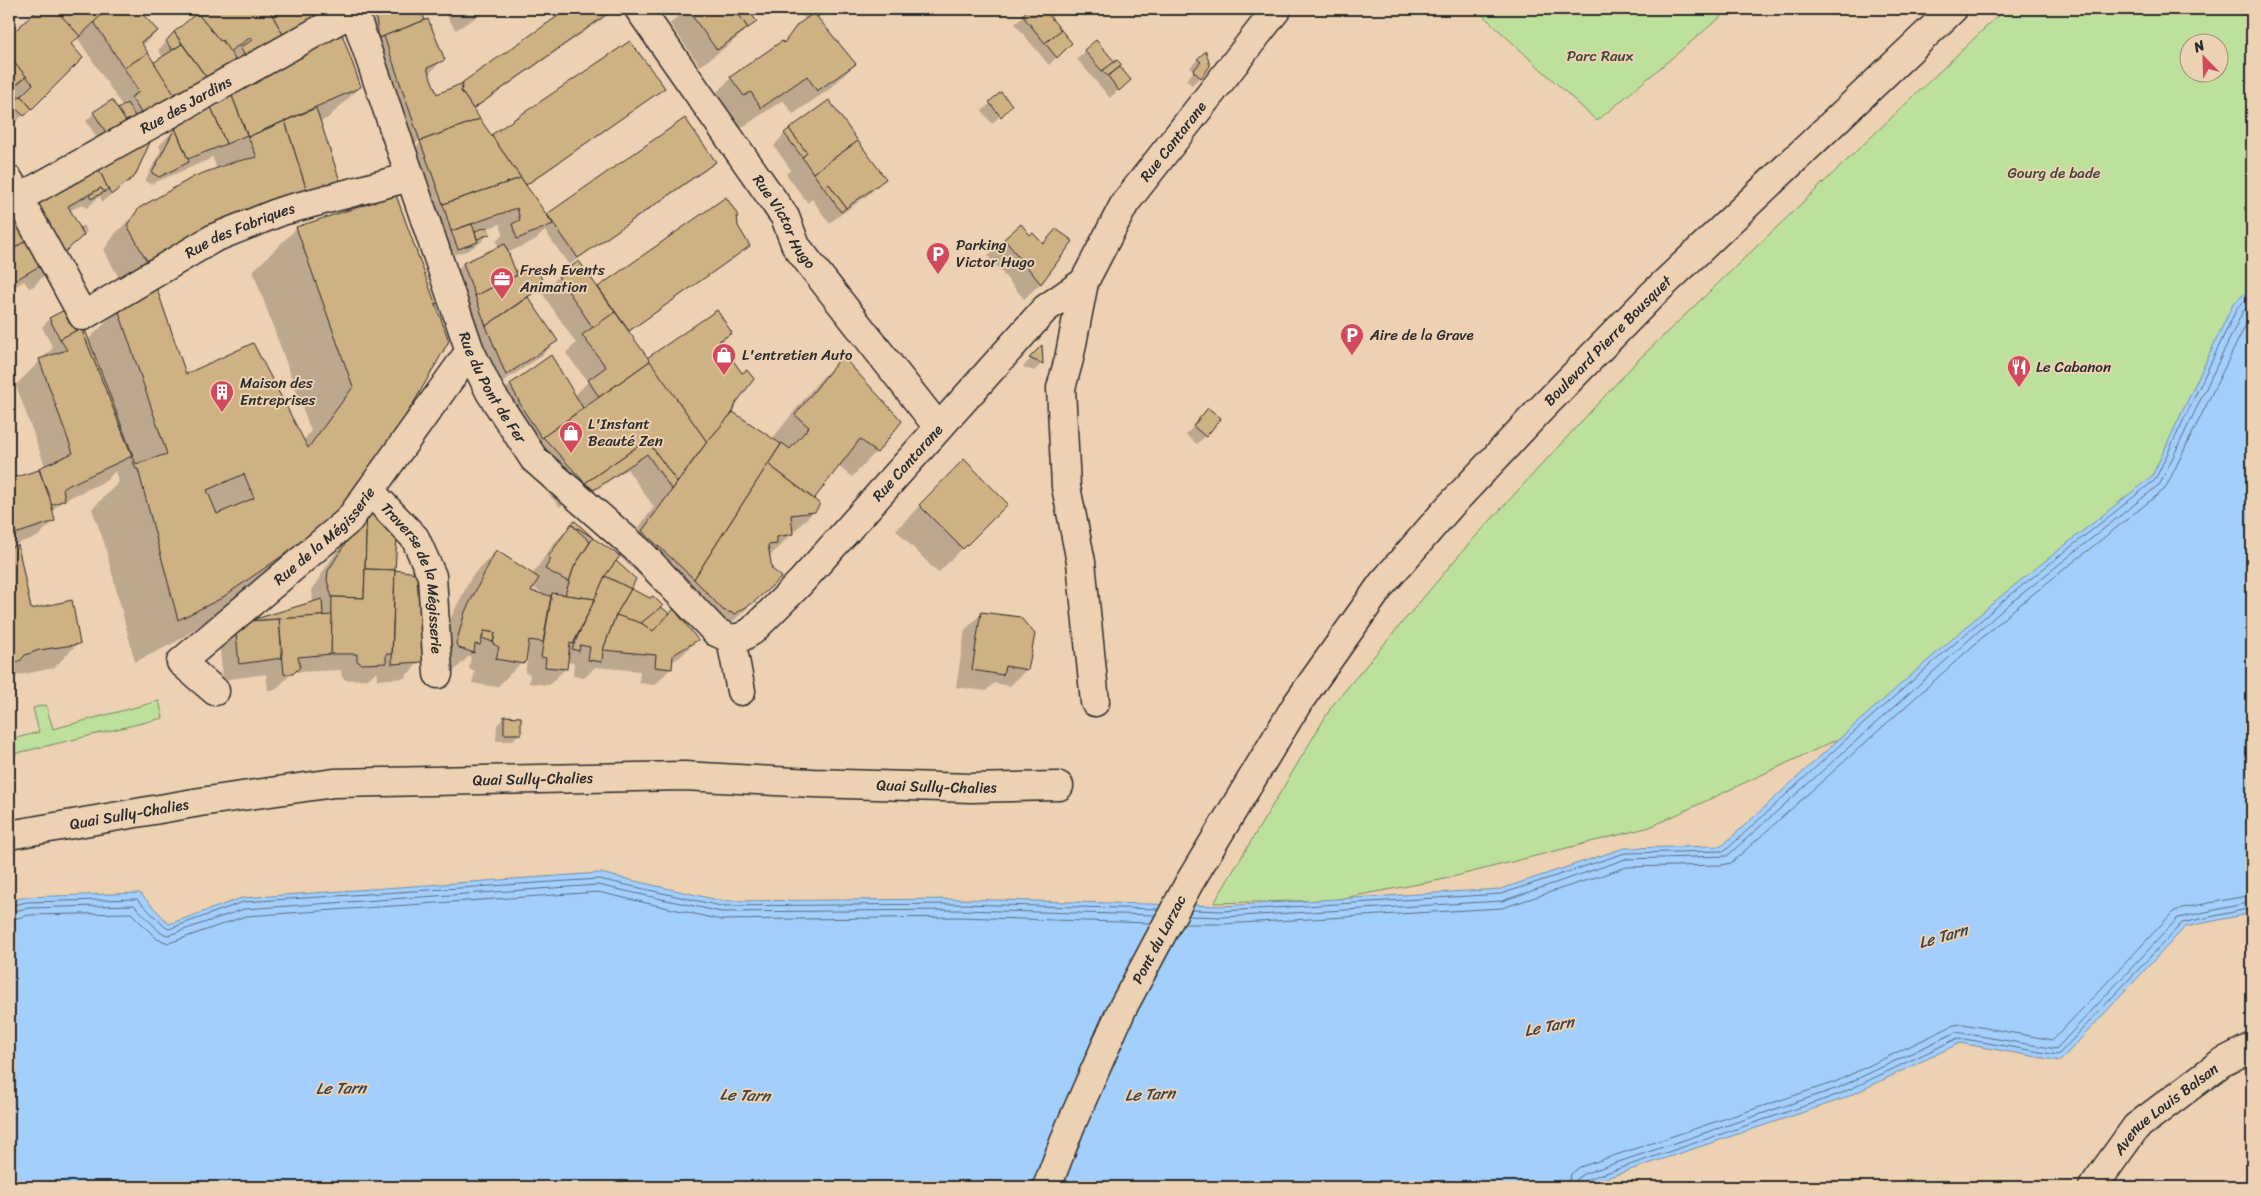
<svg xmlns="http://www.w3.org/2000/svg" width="2261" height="1196" font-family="Sriracha,sans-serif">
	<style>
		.green { fill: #bde19c; stroke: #748664; fill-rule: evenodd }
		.water { fill: #a2cffc; stroke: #728da8 }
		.shadow { fill: #0003; fill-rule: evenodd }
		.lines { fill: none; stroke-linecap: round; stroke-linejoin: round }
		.shore { stroke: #5b6d7f; stroke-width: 1 }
		.building { fill: #cfb284; stroke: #2b2b2b; fill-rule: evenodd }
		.minor-casing { stroke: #2b2b2b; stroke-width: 31 }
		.major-casing { stroke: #2b2b2b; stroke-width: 31 }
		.minor { stroke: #ecd1b3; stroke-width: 28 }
		.major { stroke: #ecd1b3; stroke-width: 28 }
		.labels { text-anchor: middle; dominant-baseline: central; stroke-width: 4; stroke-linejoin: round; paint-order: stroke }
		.park-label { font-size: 15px; fill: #41463c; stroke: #ecd1b3 }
		.street-label { font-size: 15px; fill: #2b2b2b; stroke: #ecd1b3 }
		.poi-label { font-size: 15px; fill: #2b2b2b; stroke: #ecd1b3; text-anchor: start }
		.water-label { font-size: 16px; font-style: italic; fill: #3d444a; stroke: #ecd1b3 }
	</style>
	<rect width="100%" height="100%" fill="#ecd1b3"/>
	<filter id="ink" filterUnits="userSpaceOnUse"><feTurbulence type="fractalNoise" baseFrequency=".02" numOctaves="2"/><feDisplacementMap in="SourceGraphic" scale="10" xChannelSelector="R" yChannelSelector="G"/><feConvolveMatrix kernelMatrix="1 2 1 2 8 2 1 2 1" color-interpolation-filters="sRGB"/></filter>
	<g filter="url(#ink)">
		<g class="green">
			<polygon points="1476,9 1730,9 1597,121"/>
			<path d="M2005,9H2252V333L2137,514L1896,712L1650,827L1440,880L1333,900L1214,903L1332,706L1466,547L1638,360ZM2188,42H2218V72H2188Z"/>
			<polygon points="159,701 163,718 9,755 9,740 39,732 33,708 46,705 53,729"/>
		</g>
		<polygon class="water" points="2252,287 2252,913 2185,927 2060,1061 1960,1043 1843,1099 1579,1187 9,1187 9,901 26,897 140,893 169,924 242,898 600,873 722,901 959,899 1222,906 1501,889 1624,848 1722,846 1849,730 2001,596 2152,476 2233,304"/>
		<g class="shadow">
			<polygon points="41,9 136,9 157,31 142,46 153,64 163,57 158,50 199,13 197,9 332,9 103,147 86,121 94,113 117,111 123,107 77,37 70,44 81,58 14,124 9,117 9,38"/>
			<polygon points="353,9 419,9 443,59 428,75 436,96 464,83 570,9 606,9 609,12 601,20 473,110 491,136 663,87 655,95 526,186 546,216 684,119 714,162 706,170 569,265 545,231 535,240 507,253 517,277 537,283 539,288 528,298 556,341 540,357 489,391 447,280 463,264 499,248 496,242 503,234 500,224 486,229 489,234 481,242 469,250 450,256 397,166 421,142 421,138 404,156"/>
			<polygon points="442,9 489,9 456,30"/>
			<polygon points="685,9 746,9 755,22 730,44 700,66 670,24"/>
			<polygon points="800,9 827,9 816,18 855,64 831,88 793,114 783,100 737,131 707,102 731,78 783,42 806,20 798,11"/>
			<polygon points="1032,9 1043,9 1070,43 1049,65 1015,24"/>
			<path d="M342,36L360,87L328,118L320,122L292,217L284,225L236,240L128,295L104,250L115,234L140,209L217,169L212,156L208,160L151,184L145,181L161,150L159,146L175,129ZM175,133H178L188,156L186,157ZM206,150V153L182,162L181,160Z"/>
			<polygon points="1096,42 1129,80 1110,98 1077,59"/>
			<polygon points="1205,53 1200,77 1192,85 1186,80 1194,71 1190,67"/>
			<polygon points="1001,94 1010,105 992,124 982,111"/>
			<polygon points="829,102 884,179 868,195 829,223 812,199 808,203 786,174 791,170 774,146 784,134"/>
			<polygon points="97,169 125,183 102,202 100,196 87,208 82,205 69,211 79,228 83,225 87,232 49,266 50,269 34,286 29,288 24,281 9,290 9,202"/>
			<path d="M725,199L748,245L740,253L628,332L647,359L730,333L720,344L735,402L731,412L772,439L818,382L842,357L876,452L852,477L838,466L812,499L814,511L769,557L771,570L780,577L728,626L710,638L698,634L679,616L697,640L680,657L672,662L671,668L655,685L639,683L640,671L595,667L584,678L573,676L574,663L567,662L566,668L549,685L529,683L530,674L525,673L528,656L497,687L472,683L475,672L469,669L471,657L469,656L449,676L441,637L472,576L496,551L532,575L555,542L575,522L593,539L618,556L654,507L627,469L585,497L580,493L560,507L520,462L494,401L511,384L574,396L588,382L566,353L576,343L542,293L558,277L578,263L597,289ZM619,556L676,610L664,622L668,614L653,598L650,600L627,594L611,566ZM532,587L548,596L529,592Z"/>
			<polygon points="1021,226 1030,237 1042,245 1056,230 1041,283 1024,299 988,256"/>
			<polygon points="297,228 447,341 302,555 176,642 135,662 104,542 92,509 119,482 115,471 106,481 62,501 52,511 54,521 37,537 9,546 9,480 36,472 45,466 16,385 53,348 42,327 50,319 88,340 118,310 185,376 303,441 311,431 253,271"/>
			<polygon points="1041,348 1042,363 1034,371 1023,367"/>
			<polygon points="1208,409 1205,436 1197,444 1186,435"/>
			<polygon points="964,461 1006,504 938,573 896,530"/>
			<polygon points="369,510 394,571 418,574 424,657 404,678 377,680 377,671 368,679 346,680 342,677 341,670 293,672 275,690 268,690 266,674 223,680 219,640 250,622 313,603 312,589 353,526"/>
			<polygon points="17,547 30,611 78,643 54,668 9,677 9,549"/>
			<polygon points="981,614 1027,669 1010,686 994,683 986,691 956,687 965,630"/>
			<polygon points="505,717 520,733 512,741 496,741 497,725"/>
		</g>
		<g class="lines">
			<g class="shore">
				<polyline points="9,906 27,902 137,899 165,927 169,929 243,902 599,879 721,906 958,904 1158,909"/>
				<polyline points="1192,910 1223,911 1501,894 1625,853 1725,851 1853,733 2004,600 2155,480 2237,308 2252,294"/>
				<polyline points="9,912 28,908 134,905 161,933 169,935 244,909 598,885 721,912 958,910 1155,915"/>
				<polyline points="1188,916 1223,917 1502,901 1626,859 1727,856 2008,605 2160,484 2243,311 2252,302"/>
				<polyline points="9,920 29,915 131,913 157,939 169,943 246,916 598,892 721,920 958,917 1151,923"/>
				<polyline points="1184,924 1223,924 1502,908 1627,867 1722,865 1731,863 2013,610 2165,489 2252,312"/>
				<polyline points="1567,1187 1571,1174 1580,1167 1835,1082 1954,1025 1963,1024 2053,1040 2173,912 2182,908 2252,895"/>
				<polyline points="1575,1187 1576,1180 1583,1174 1838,1088 1956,1032 2056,1049 2178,918 2252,902"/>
				<polyline points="1581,1187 1585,1180 1840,1094 1958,1038 2058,1055 2182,923 2252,908"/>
			</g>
		</g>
		<g class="building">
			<polygon points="39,9 55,9 80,36 71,44 83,58 32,109 21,96 33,84 9,57 9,36"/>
			<polygon points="55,9 108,9 80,36"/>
			<polygon points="108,9 138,9 158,31 141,42 148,53 124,68 94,22"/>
			<polygon points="203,9 269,9 285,38 247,60 240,47 253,40 251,37 229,52 222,40 220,41 197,13"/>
			<polygon points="269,9 333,9 285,38"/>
			<polygon points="370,9 420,9 425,20 379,38 376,18"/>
			<polygon points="568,9 608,9 610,12 473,109 461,91 463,82"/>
			<polygon points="687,9 735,9 748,28 717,50"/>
			<polygon points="735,9 748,9 757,22 748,28"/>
			<polygon points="810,9 828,9 817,17"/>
			<polygon points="1030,9 1044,9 1061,30 1045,43 1022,15"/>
			<polygon points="197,13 220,41 222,40 238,64 209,81 174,32"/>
			<polygon points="814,13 856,64 817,91 807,76 761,108 751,92 744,96 730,77 782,41 784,43 797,25"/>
			<polygon points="428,19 445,60 427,68 437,94 463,83 461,91 480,119 420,141 384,36"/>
			<polygon points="1061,30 1072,43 1057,58 1045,43"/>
			<polygon points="174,32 182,44 172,50 166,41"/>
			<polygon points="342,34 361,87 248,137 232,96"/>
			<polygon points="1096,40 1115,62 1102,71 1084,50"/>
			<polygon points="630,41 665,88 526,185 491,135"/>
			<polygon points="182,44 209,81 177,99 153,63"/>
			<polygon points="1206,51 1210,66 1201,78 1193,71 1201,62 1197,59"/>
			<polygon points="148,53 177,99 145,119 131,97 139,92 124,68"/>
			<polygon points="9,57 26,76 12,89 20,98 9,108"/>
			<polygon points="1117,60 1122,65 1108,76 1102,71"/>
			<polygon points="1120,67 1131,80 1119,91 1108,76"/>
			<polygon points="1001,92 1012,105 1001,117 989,102"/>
			<polygon points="21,96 32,109 24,116 12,105"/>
			<polygon points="232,96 247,135 226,144 211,107"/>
			<polygon points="112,100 131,129 111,140 93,112"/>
			<polygon points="829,100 858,141 813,173 802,157 807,153 789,129"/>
			<polygon points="127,103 138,121 129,126 118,109"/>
			<polygon points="211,107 226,144 188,159 175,128"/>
			<polygon points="316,108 342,187 310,201 285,121"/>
			<polygon points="685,118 716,162 578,258 547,214"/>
			<polygon points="480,119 521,178 443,204 420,141"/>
			<polygon points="285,121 310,201 153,272 127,225 139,208 195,176 234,162 257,157 248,137"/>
			<polygon points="175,128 189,162 159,177 152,173"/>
			<polygon points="789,129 807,153 802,157 784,133"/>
			<polygon points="151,140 135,176 111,195 99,170"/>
			<polygon points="858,141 886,179 846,208 829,184 824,188 813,173"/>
			<polygon points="98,167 108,189 104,192 101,188 68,206 84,235 59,257 31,206"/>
			<polygon points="521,178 553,224 517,239 512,224 520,220 517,208 451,231 443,204"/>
			<polygon points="829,184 846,208 841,212 824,188"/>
			<polygon points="101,188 104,192 91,199 89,195"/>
			<path d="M396,195L449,341L417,397L347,511L220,599L178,620L138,469H136L81,328L84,327L136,464L167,454L118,309L156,286L186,374L253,343L308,448L353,387L296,227ZM244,474L254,498L217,514L207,490Z"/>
			<polygon points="726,197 737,214 738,226 750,246 629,331 598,287"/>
			<polygon points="22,212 34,235 9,252 9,220"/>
			<polygon points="472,224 478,242 458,249 451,231"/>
			<polygon points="1021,224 1030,235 1033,233 1043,244 1056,229 1073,241 1041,284 1004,239"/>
			<polygon points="487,227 490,234 477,239 475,231"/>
			<polygon points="34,235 41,265 9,284 9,252"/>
			<polygon points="505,244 517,275 475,296 463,263"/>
			<polygon points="579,261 615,312 593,328 558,276"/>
			<polygon points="534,267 542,279 538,282 540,288 486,326 475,296"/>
			<polygon points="528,297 558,341 506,375 486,326"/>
			<polygon points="72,306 81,328 60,339 49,318"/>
			<polygon points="717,310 732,333 719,341 742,373 747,370 754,379 736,403 733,412 707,442 647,358"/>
			<polygon points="615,312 650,361 599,397 588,380 606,367 582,335"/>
			<polygon points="81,328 132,456 63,488 65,500 51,505 39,468 73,453 39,359 67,350 60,339"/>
			<polygon points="1042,345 1043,364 1029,358"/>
			<polygon points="551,355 583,408 542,438 524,411 510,384"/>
			<polygon points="842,356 902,421 877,453 860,439 814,499 768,464 782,443 790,449 809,427 795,415"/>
			<polygon points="650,361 707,442 677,482 647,440 585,483 543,437"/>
			<polygon points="1208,408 1221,418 1206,437 1193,426"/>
			<polygon points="733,412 781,444 694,579 642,531 707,442"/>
			<polygon points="647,440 677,482 672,490 647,454 594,490 585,483"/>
			<polygon points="964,459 1008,504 963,549 919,505"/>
			<polygon points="768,464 820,504 815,512 791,515 793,534 777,537 777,544 768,545 772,569 782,577 754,602 735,614 723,610 694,579"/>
			<polygon points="39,470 50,499 55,521 9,536 9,479"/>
			<polygon points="367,509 364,598 332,597 327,580 328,571"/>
			<polygon points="367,509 376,513 397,536 395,570 365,569"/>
			<polygon points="575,521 593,538 578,528 577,529 571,524"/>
			<polygon points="571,524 590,542 574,567 569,582 545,569 551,559 548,557"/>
			<polygon points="593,538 620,556 605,576 595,599 565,595 574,567"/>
			<polygon points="18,545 31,609 72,600 80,644 39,650 25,655 21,660 13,663 9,659 9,548"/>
			<polygon points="496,550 539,578 531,591 551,596 543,642 529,640 526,661 523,664 496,659 499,647 493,644 495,633 484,631 480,645 475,644 474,653 459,648 456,644 465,612"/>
			<polygon points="616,561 636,579 631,589 605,576"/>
			<polygon points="365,569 395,570 392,654 386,654 386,663 362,664 357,661 357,654 331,654 332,597 364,598"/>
			<polygon points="395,570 417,573 427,631 425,659 421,662 392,664"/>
			<polygon points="605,576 631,589 616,615 603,650 602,662 588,660 590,647 580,645 579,651 572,649"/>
			<polygon points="631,589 650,598 653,596 663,606 640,624 616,615"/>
			<polygon points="552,593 595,599 573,644 570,643 567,669 545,667 546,658 541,657"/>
			<polygon points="322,599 323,616 251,621 252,620"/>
			<polygon points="661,607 670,614 653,631 641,623"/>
			<polygon points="674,609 698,640 673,655 672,669 655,667 656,655 603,650 616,615 641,623 653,631"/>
			<polygon points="981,612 1020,617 1035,634 1028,670 1005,666 1003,675 972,670"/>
			<polygon points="332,615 331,654 298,657 300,667 293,674 284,674 279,619"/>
			<polygon points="279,619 282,658 239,664 235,622"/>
			<polygon points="484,631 495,633 493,642 482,638"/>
			<polygon points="504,716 521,717 521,734 504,734"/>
		</g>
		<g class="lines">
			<g class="minor-casing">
				<g id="minor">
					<path id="s1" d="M353,9L470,351L490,392L534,459L639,551L716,632L731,639L741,691"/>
					<path id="s2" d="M639,9L785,217L796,246L938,427"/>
					<path id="s3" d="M9,180L83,316L214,238L282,211L410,177"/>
					<path id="s4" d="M19,198L354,11"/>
					<path id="s5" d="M370,491L415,538L432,576L438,674"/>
					<path id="s6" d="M731,639L742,637L752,631L800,583L1045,309L1084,282"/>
					<path id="s7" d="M215,691L181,662L349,520L470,351"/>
					<path id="s8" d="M1095,702L1081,562L1066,487L1061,388L1069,359L1084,282L1125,203L1277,9"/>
					<path id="s9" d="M9,835L200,802L334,783L684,776L813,783L971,788L1059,786"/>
					<path id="s10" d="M2093,1187L2136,1127L2221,1063L2252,1047"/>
				</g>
			</g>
			<g class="major-casing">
				<g id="major">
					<path id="s11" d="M1047,1187L1070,1127L1122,1009L1189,883L1297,704L1382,584L1449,507L1539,411L1651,296L1953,9"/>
				</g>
			</g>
			<use href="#minor" class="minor"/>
			<use href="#major" class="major"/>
		</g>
	</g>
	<defs>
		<g id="parking-pin" transform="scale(1.25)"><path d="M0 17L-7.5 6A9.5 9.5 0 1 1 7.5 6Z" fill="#d1495b" stroke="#ecd1b3"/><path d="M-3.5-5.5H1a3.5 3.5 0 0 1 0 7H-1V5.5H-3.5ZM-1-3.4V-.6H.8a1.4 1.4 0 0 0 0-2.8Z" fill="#fff"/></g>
		<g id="office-pin" transform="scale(1.25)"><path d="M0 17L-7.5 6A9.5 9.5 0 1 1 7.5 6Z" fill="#d1495b" stroke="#ecd1b3"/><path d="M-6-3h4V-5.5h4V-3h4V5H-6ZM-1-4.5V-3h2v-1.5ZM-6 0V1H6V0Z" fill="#fff"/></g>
		<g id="shop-pin" transform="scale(1.25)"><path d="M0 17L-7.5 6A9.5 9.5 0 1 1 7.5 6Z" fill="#d1495b" stroke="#ecd1b3"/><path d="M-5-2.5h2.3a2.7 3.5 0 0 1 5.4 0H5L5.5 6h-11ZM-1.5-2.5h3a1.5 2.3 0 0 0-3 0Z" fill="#fff"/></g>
		<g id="restaurant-pin" transform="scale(1.25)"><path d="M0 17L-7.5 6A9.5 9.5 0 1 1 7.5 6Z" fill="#d1495b" stroke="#ecd1b3"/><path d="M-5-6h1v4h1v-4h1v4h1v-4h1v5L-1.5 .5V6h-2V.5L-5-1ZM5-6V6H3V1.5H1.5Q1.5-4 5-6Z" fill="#fff"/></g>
		<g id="building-pin" transform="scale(1.25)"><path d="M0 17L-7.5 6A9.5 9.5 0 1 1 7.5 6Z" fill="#d1495b" stroke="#ecd1b3"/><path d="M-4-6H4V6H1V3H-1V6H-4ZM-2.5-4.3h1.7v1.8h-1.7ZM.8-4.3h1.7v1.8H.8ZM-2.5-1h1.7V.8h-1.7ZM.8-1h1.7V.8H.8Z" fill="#fff"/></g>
	</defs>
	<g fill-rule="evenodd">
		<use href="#parking-pin" x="938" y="254"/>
		<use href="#office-pin" x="502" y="279"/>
		<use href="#parking-pin" x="1352" y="335"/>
		<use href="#shop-pin" x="724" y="355"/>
		<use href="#restaurant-pin" x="2019" y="367"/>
		<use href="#building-pin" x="222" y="392"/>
		<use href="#shop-pin" x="571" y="433"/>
	</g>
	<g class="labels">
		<g class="park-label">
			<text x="1600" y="56">Parc Raux</text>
			<text x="2054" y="173">Gourg de bade</text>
		</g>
		<g class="street-label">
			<text stroke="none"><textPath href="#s4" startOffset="191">Rue des Jardins</textPath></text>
			<text stroke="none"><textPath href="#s8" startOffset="592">Rue Cantarane</textPath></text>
			<text stroke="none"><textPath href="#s2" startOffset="258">Rue Victor Hugo</textPath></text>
			<text stroke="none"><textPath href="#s3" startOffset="334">Rue des Fabriques</textPath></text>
			<text stroke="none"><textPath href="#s11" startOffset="1024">Boulevard Pierre Bousquet</textPath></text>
			<text stroke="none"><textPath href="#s1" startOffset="404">Rue du Pont de Fer</textPath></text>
			<text stroke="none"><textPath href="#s6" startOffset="252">Rue Cantarane</textPath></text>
			<text stroke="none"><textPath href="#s7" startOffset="236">Rue de la Mégisserie</textPath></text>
			<text stroke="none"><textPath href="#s5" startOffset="102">Traverse de la Mégisserie</textPath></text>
			<text stroke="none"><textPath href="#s9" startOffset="528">Quai Sully-Chalies</textPath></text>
			<text stroke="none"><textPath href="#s9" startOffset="932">Quai Sully-Chalies</textPath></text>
			<text stroke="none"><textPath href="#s9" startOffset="122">Quai Sully-Chalies</textPath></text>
			<text stroke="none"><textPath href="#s11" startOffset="272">Pont du Larzac</textPath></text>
			<text stroke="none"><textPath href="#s10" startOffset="108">Avenue Louis Balsan</textPath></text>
		</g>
		<g class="poi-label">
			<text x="956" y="245">Parking<tspan x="956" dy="17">Victor Hugo</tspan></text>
			<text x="520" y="270">Fresh Events<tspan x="520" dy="17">Animation</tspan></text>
			<text x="1370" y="335">Aire de la Grave</text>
			<text x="742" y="355">L'entretien Auto</text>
			<text x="2036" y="367">Le Cabanon</text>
			<text x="240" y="383">Maison des<tspan x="240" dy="17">Entreprises</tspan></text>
			<text x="588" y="424">L'Instant<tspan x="588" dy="17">Beauté Zen</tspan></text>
		</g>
		<g class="water-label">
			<text transform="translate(1943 936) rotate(-16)">Le Tarn</text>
			<text transform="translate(1549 1026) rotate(-11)">Le Tarn</text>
			<text transform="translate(341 1088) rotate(-1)">Le Tarn</text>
			<text transform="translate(1150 1094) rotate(-3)">Le Tarn</text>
			<text transform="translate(745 1095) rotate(2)">Le Tarn</text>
		</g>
	</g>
	<rect width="2261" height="1196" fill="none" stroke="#ecd1b3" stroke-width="30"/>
	<rect x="15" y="15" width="2231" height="1166" fill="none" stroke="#2b2b2b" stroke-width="2" filter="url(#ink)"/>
	<g transform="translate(2204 58) rotate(337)"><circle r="24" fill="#ecd1b3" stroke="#9f8f7d"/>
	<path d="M0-4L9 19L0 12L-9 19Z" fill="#d1495b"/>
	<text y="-8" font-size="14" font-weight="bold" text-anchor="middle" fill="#2b2b2b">N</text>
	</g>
</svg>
